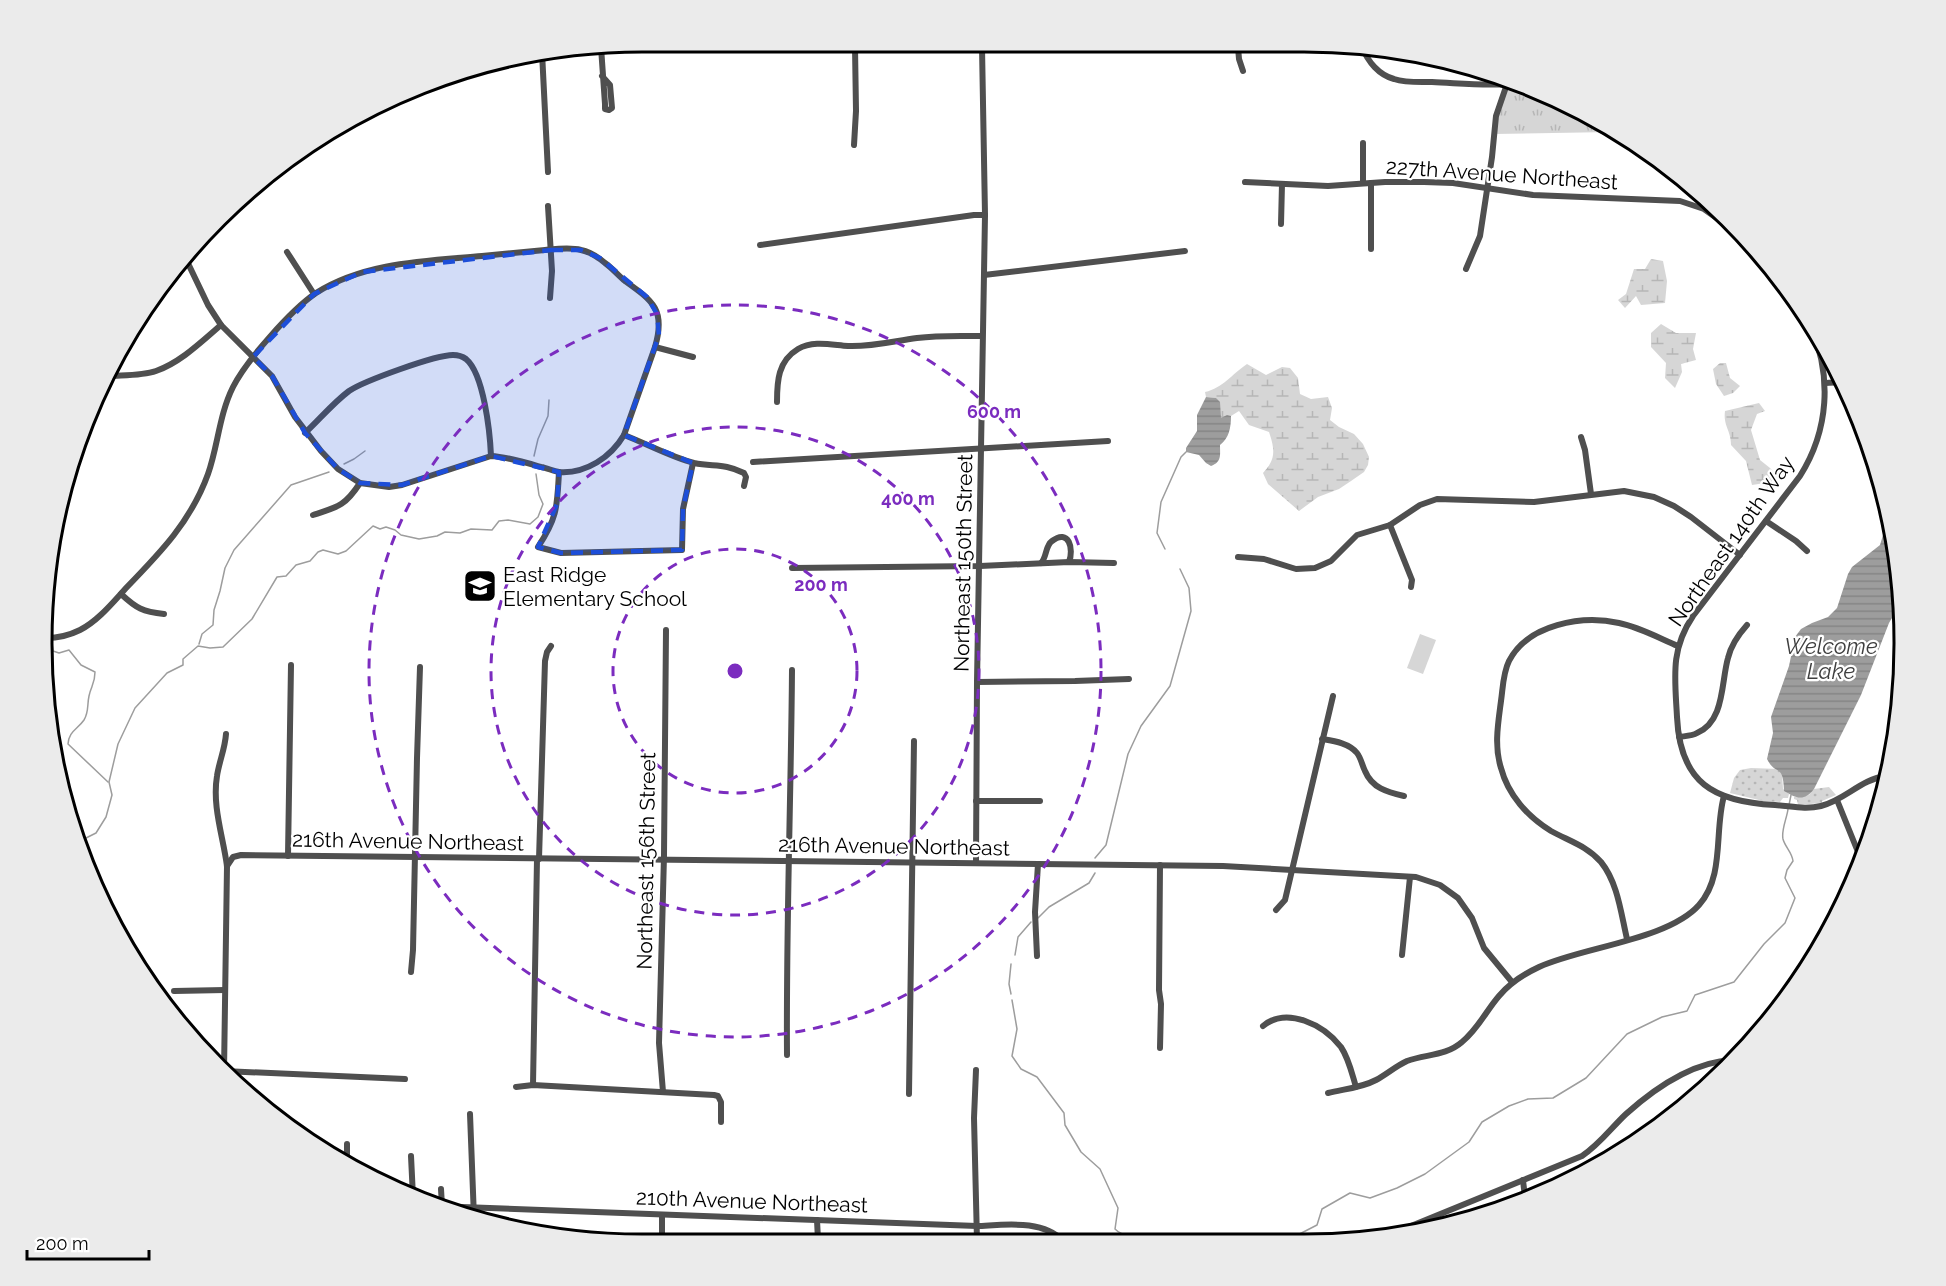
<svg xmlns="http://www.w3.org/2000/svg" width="1946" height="1286" font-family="Raleway,sans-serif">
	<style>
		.grass { fill: url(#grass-dots) }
		.wetland { fill: url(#wetland-marsh) }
		.park { fill: url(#park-tufts) }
		.garden { fill: #d6d6d6 }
		.water { fill: url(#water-rules) }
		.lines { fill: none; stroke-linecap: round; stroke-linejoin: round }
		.stream { stroke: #9d9d9d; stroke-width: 1.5 }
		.minor { stroke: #4f4f4f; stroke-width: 6 }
		.marked { fill: #1d4ed8; fill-opacity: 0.2; stroke: #1d4ed8; stroke-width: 4.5; stroke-dasharray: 12 8; stroke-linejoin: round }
		.ring { fill: none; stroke: #7b2cbf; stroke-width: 3; stroke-dasharray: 10 8 }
		.labels { text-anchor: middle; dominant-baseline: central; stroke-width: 4.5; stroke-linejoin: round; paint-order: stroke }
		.street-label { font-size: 21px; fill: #000; stroke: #fff }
		.poi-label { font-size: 21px; fill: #000; stroke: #fff; text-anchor: start }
		.water-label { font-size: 22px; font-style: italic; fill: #3e3e3e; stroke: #fff }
		.rim { fill: none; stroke: #000; stroke-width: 3 }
		.centre { fill: #7b2cbf; stroke: #fff; stroke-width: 3 }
		.ring-label { font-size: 18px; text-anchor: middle; font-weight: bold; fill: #7b2cbf; stroke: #fff; stroke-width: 4.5; stroke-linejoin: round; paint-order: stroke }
	</style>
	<defs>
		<pattern id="grass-dots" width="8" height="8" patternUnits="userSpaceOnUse" patternTransform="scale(1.5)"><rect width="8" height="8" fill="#d6d6d6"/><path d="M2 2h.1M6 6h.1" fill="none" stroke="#b6b6b6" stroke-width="1.8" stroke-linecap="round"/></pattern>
		<pattern id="wetland-marsh" width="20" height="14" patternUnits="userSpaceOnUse" patternTransform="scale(1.5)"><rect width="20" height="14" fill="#d6d6d6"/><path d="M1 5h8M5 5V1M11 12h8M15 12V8" fill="none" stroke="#b6b6b6"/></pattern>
		<pattern id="park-tufts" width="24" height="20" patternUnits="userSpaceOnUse" patternTransform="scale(1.5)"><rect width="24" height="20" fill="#d6d6d6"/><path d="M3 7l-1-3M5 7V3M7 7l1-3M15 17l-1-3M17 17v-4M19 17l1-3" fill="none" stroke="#b6b6b6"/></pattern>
		<pattern id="water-rules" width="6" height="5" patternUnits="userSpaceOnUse" patternTransform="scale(1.5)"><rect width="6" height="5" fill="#9d9d9d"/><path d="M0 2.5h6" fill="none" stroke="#858585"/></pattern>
	</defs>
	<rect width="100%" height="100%" fill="#fff"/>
	<g class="grass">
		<polygon points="1751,768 1779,769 1782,773 1783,789 1789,794 1788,798 1783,798 1780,802 1763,801 1730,793 1734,778 1740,770"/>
		<polygon points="1829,787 1836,795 1822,801 1822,803 1798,805 1797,800 1794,799 1794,797 1809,795 1814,789"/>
	</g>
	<g class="wetland">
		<polygon points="1651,259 1663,261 1667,281 1665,303 1641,305 1636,296 1625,308 1618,300 1626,294 1634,269 1645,269"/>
		<polygon points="1661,324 1676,333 1696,333 1693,349 1696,360 1681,364 1682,372 1675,388 1665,378 1666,363 1651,347 1651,333"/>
		<polygon points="1720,363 1726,363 1730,378 1740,386 1733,393 1724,396 1716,384 1713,369"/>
		<path d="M1247,364L1266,375L1282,367L1290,368L1298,378L1300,394L1311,399L1328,397L1332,408L1330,420L1339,427L1354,434L1363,444L1369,457L1368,465L1364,472L1351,481L1339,489L1318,497L1299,511L1268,484L1263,473C1276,459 1275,450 1269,432L1249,425L1239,411L1231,416H1227L1221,419L1216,398L1206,397L1205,392C1223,388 1232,374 1247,364Z"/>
		<path d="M1759,403L1765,411L1757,414L1751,430L1760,460L1770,468L1778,477L1768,490L1765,483L1752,485L1746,461L1731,445C1731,430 1723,426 1725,411Z"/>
	</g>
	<polygon class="park" points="1508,81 1569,104 1611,132 1494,134"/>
	<polygon class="garden" points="1420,634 1436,640 1423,674 1407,668"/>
	<g class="water">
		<path d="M1206,397L1216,398L1220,402L1221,418L1227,415L1231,416C1231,428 1229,438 1220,445C1220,455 1222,462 1211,466L1206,463L1199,455L1186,452V448L1197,431V415Z"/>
		<path d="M1887,509L1902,601L1889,623L1861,695L1814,789C1804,802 1796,798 1784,791C1783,762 1776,777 1767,759L1773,733L1771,717L1789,666L1795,637L1801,629L1812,623L1828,617L1837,608L1848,574L1852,567L1880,545L1883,535L1885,515Z"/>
	</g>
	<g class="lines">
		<g class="stream">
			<polyline points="534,456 538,439 548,416 549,400"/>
			<polyline points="344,464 354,459 365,451"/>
			<polyline points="1165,549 1157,533 1161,502 1181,457 1186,452"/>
			<polyline points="44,619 52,632"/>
			<path d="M52,644L53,651L59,653L69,650L81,665L95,672C95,684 91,686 89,696C87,705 89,712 84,720C77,730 69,731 68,744L108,782"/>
			<polyline points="199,644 202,634 213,625 214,610 220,591 225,568 234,550 291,485 329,472"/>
			<polyline points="1789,805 1791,795"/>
			<polyline points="78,842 96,833 106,817 112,795 109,782 118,744 135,708 167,673 183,665 183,659 198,646 210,648 223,647 252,619 277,577 286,576 296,565 310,561 318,552 323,550 338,554 346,551 373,526 380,529 386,527 395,530 401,535 419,539 437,536 445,532 460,533 471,529 492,530 499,521 508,520 530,524 538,517 543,504 539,495 536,474"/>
			<polyline points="1095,858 1106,845 1128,754 1141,726 1170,686 1191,611 1189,588 1180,569"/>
			<polyline points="1038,918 1049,907 1089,883 1095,873"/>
			<polyline points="1015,955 1018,937 1031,922"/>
			<polyline points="1011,994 1009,984 1011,964"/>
			<path d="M1012,1000L1017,1029L1012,1056L1021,1069L1037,1077L1064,1113L1065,1125L1081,1152L1100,1169L1118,1208L1115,1229C1123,1237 1130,1235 1139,1242"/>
			<path d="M1284,1242L1317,1225L1322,1209L1350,1193L1370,1198L1397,1188L1425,1174L1469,1142L1482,1122L1509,1106L1528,1099L1553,1098L1586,1078L1627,1034L1662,1017L1687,1011L1695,995L1734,982L1764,944L1785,923L1795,898L1785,878L1787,870L1793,861C1792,852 1785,847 1783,839C1781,830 1787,818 1788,809"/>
		</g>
		<g class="minor">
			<polyline points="601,47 605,104 605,109 609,110 612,108 610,85 602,76"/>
			<polyline points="1238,47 1239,59 1243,71"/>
			<path d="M1362,47C1368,62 1379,75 1394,79C1406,83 1420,82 1432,82C1457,83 1483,86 1508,84"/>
			<polyline points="542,52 548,172"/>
			<polyline points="1363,143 1363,183"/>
			<polyline points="854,145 856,111 855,47"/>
			<polyline points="1245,182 1328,186 1385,182 1424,182 1453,183 1533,195 1680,201 1704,209 1718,219 1781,278"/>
			<polyline points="548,206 552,271 550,298"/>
			<polyline points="1281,224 1282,184"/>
			<polyline points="760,245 974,215 985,215"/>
			<polyline points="1371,249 1371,183"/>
			<polyline points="287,252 314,294"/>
			<path d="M185,257L208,305L221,325L272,376L295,417L321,451L338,469L360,483L389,487L402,485L491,456C508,457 524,462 541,467C547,468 553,471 559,472C586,474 611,457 624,435C645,443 673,458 694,463C714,467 724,463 744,473L746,477L744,486"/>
			<polyline points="1466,269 1480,236 1492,157 1496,116 1508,81"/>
			<polyline points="984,275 1185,251"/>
			<path d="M1811,327C1832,376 1829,430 1800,476L1693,616C1670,650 1675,678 1677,717C1680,783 1714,802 1775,805C1791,806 1805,810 1821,806C1845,800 1861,779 1886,776"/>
			<polyline points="655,347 693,357"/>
			<path d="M109,376C124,375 142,376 156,371C181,362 201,342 221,325"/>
			<polyline points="1825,383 1844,382"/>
			<path d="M777,402C777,381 778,361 798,349C813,340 832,345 848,346C872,347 894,341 917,338C939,335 961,336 982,336"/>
			<path d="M305,433C320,419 333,403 349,391C364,381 435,355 453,355C458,355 462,356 466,359C484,374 490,433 491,456"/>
			<polyline points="1581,437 1585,450 1591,494"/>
			<polyline points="753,462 1108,441"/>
			<path d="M559,472C557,506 558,517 538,547L561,553L682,550L683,509L693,463"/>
			<path d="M313,515C338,507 345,506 360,483"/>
			<polyline points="1766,521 1796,541 1807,551"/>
			<polyline points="1390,525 1412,580 1411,587"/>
			<polyline points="1238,557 1264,559 1296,569 1315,568 1331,561 1357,535 1390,525 1420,505 1437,499 1534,502 1624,491 1654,497 1674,506 1691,517 1740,555"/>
			<path d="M1041,563C1047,557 1045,546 1052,541C1069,528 1074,549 1069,562"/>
			<polyline points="792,568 980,566 1069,562 1114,563"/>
			<path d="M121,594C136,608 143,612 164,614"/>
			<path d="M46,638C58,638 70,635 80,630C99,620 113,602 127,587C161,552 191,521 208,474C218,446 219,415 233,387C246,361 291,310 316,293C365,262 426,261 482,256C503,254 524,252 545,250C556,249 570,247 581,250C590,252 598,257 605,263C612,268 618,275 625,281C653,301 666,310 655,347L624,435"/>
			<polyline points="977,682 1075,681 1129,679"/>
			<path d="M1679,737C1685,736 1692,736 1697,733C1725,721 1721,682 1728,658C1731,645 1738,635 1747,625"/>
			<path d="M1322,739C1334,741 1349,743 1357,753C1361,758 1362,765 1365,771C1372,788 1387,792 1404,796"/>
			<polyline points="1837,800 1858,852 1860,862"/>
			<polyline points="976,801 1040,801"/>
			<polyline points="288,856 291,665"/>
			<polyline points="539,859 545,661 547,652 551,646"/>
			<polyline points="976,863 977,682 985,215 982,47"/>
			<polyline points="227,866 233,857 241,855 1223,866 1416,877 1440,885 1458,898 1472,918 1484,948 1512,982"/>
			<polyline points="1276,910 1285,900 1333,696"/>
			<path d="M1627,939C1621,914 1618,883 1601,862C1587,846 1569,841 1551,831C1528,817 1508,795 1501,768C1494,746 1498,724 1501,701C1503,687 1503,673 1509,661C1528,624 1582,615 1619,623C1639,627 1659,638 1678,646"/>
			<polyline points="1402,955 1410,877"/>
			<polyline points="1037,956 1035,912 1038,864"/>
			<polyline points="411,972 413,950 417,758 420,667"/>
			<polyline points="174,991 225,990"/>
			<path d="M1263,1026C1287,1006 1324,1025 1341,1047C1349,1059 1352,1074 1356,1087"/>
			<polyline points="1160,1048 1161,1004 1159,990 1160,865"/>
			<path d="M787,1055C786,927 791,799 792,670"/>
			<polyline points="976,1070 974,1118 977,1241"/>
			<polyline points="223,1071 405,1079"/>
			<path d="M224,1072L227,866C223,836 212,806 217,776C219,762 225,749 226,734"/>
			<polyline points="533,1085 537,859"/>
			<polyline points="516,1087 533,1085 714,1095 718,1096 721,1102 721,1122"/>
			<polyline points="663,1092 659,1043 664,856 666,630"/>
			<path d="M1328,1093C1344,1089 1361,1088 1376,1080C1387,1074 1396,1066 1407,1061C1426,1054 1446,1056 1462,1042C1478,1029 1486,1011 1499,996C1510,983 1524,974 1539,967C1582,947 1668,940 1699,905C1725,876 1714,831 1724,796"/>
			<polyline points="909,1094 914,741"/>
			<polyline points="470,1114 474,1218"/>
			<polyline points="411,1156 413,1197"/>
			<polyline points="347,1162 347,1144"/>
			<polyline points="1523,1180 1525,1198"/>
			<polyline points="441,1189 442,1206"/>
			<path d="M435,1206L977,1226C1004,1225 1043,1219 1063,1241"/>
			<polyline points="662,1215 662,1239"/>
			<polyline points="817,1220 818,1240"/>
			<path d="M1389,1235L1582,1156C1600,1144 1611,1128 1626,1114C1655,1088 1692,1062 1732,1060"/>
		</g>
	</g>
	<path class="marked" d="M551,250H581L600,258L647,297L657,314L659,335L624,435L693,463L683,509L682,550L561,553L538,547L557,504L559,472L491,456L402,485L360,483L338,469L305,433L272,376L253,357L314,294L362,272Z"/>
	<g class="ring">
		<circle cx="735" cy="671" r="122"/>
		<circle cx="735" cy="671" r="244"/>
		<circle cx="735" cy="671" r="366"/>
	</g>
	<defs>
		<g id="school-square" transform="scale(1.725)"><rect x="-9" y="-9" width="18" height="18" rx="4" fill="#000" stroke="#fff"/><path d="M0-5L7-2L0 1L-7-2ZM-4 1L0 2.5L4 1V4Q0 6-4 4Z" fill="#fff"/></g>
	</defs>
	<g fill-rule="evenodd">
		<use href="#school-square" x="480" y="586"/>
	</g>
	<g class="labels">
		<g class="street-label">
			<text transform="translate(1502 174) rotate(4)">227th Avenue Northeast</text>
			<text transform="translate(1731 541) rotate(-55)">Northeast 140th Way</text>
			<text transform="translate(963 563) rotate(-89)">Northeast 150th Street</text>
			<text transform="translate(408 841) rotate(1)">216th Avenue Northeast</text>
			<text transform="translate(894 846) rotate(1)">216th Avenue Northeast</text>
			<text transform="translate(646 861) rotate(-89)">Northeast 156th Street</text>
			<text transform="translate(752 1201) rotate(2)">210th Avenue Northeast</text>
		</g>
		<g class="poi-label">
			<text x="503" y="574">East Ridge<tspan x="503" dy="24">Elementary School</tspan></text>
		</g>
		<g class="water-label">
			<text x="1831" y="646">Welcome<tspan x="1831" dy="25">Lake</tspan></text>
		</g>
	</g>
	<path d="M0 0H1946V1286H0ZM642 52H1304A590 590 0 0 1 1894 642V644A590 590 0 0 1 1304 1234H642A590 590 0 0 1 52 644V642A590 590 0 0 1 642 52Z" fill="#ebebeb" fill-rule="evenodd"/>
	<path class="rim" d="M642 52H1304A590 590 0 0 1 1894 642V644A590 590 0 0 1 1304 1234H642A590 590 0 0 1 52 644V642A590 590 0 0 1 642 52Z"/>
	<circle cx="735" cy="671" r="9" class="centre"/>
	<g class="ring-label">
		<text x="994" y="418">600 m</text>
		<text x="908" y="505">400 m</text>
		<text x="821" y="591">200 m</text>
	</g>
	<path d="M27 1250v9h122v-9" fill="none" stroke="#000000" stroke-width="3"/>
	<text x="36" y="1250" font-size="18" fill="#000000" stroke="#ffffff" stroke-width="4.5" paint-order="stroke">200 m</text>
</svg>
